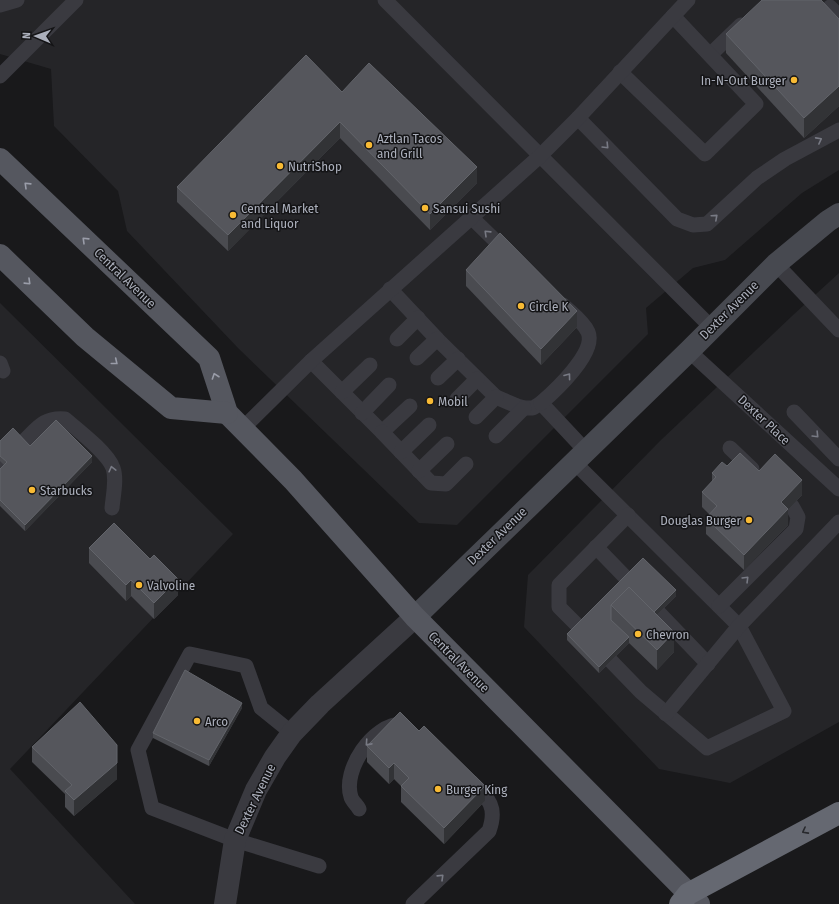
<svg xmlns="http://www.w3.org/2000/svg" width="839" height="904" font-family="'Fira Sans Condensed',sans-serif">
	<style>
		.built { fill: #252528 }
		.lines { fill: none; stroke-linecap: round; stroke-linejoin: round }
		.lane { stroke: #3a3a40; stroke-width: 15 }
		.street { stroke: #3a3a40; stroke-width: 22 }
		.secondary { stroke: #474950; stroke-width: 22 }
		.primary { stroke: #55575f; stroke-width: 22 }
		.highway { stroke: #656871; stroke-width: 22 }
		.wall { fill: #4a4b50 }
		.shaded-wall { fill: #323336 }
		.building { fill: #55565c; stroke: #62646a }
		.oneway { stroke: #787a84 }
		.oneway2 { stroke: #9a9da9 }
		.oneway3 { stroke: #28292d }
		.poi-dot { fill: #f8ba34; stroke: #141416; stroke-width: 1.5 }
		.labels { text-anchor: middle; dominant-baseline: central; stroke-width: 3; stroke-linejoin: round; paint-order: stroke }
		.poi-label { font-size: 13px; fill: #abafbb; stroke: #141416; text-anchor: start }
		.street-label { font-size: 13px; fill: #abafbb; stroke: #141416 }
	</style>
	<rect width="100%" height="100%" fill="#19191b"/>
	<g class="built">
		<polygon points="0,0 839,0 839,170 802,193 725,260 693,268 646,308 648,334 457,525 419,523 238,348 127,231 118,191 54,126 51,69 0,54"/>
		<polygon points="839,273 839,722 730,783 659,769 524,627 528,575 661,440 792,316"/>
		<polygon points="0,303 233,534 10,769 135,904 0,904"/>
	</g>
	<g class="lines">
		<g class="lane">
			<polyline points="385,0 712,328"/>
			<polyline points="0,5 17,0"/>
			<polyline points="830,7 839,16"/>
			<polyline points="711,54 741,25"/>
			<polyline points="620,72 705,154 756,104 673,16"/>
			<polyline points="0,76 76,0"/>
			<polyline points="578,118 677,219 693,225 707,224 757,178 785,159 839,130"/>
			<polyline points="471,217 509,254"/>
			<polyline points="776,264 839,330"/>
			<polyline points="390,289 437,339 496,397 517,406 524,408 533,408 541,403 585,450"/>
			<polyline points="397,339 418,318"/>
			<polyline points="689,351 839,489"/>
			<polyline points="417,358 437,339"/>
			<polyline points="311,361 382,432 410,406"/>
			<polyline points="0,363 3,371"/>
			<polyline points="438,378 458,359"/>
			<polyline points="342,392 370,365"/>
			<polyline points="457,399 477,379"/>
			<path d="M541,403C555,391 597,352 588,332C583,321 571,313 563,305"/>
			<polyline points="794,412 839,459"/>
			<polyline points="362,413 389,385"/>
			<polyline points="476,417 496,397"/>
			<polyline points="243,428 311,361 540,156 578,118 688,0"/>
			<polyline points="382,432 431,483 446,484 466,464"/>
			<polyline points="496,436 524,408"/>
			<path d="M22,443C37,429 43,417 65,419C78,430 108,453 113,468C117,479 113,496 112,508"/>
			<polyline points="730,448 752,469"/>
			<polyline points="401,452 429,425"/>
			<polyline points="574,462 739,626 784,711 707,748 641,692 611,661"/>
			<polyline points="0,466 2,464"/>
			<polyline points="419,471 447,444"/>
			<polyline points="596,547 627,579"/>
			<polyline points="719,606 796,529 798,517 792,506"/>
			<polyline points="659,613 708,664"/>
			<polyline points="579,627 559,607 559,585 628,515"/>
			<polyline points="666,714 739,626 839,522"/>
			<polyline points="292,733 261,708 246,666 190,654 138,750 152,808 235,840 319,866"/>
			<path d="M359,809C357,805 352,801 351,797C342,770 373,724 402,724"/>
			<path d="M413,904L489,831C498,806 488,798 471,782"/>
		</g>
		<polyline class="street" points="225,904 235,840 256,790 275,757 292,733 320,704 415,617"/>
		<polyline class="secondary" points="415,617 689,351 776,264 828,221 839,214"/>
		<g class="primary">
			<polyline points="0,159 209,358 227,413 293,480 415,617 699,904"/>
			<polyline points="0,255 85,337 171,408 227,413"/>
		</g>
		<polyline class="highway" points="680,904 688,894 839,813"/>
	</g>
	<g class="wall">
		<polygon points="839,19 839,106 804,138 726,53 726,34"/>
		<polygon points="342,92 477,183 430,230 340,138 228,251 177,202 177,187"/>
		<polygon points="466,270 577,327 541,365 466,286"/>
		<polygon points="0,441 30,446 92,462 25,531 0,506 0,469 4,465 0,461"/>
		<polygon points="727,466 759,471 802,495 788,510 788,525 744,570 706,534 706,518 710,515 702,507 702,492 712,482 712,473"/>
		<polygon points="89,548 178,595 154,619 131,596 126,601 89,563"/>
		<polygon points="643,558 676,596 657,615 674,652 657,670 629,643 599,673 567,640 567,634"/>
		<polygon points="242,708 209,766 153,738 153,733"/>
		<polygon points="367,746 485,801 444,844 401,802 401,786 394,779 389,784 367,762"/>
		<polygon points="32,747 117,779 74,816 65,807 65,794 32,762"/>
	</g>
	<g class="shaded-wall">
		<polygon points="839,86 839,106 804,138 804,118"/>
		<polygon points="340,122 340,138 228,251 228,235"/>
		<polygon points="477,167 477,183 430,230 430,214"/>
		<polygon points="577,311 577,327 541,365 541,349"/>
		<polygon points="92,456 92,462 25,531 25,525"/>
		<polygon points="802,480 802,495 788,510 788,525 744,570 744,555 781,502"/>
		<polygon points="178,579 178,595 154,619 154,603"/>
		<polygon points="131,580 131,596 126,601 126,585"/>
		<polygon points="676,590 676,596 647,625 647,619"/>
		<polygon points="674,632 674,652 657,670 657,650"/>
		<polygon points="629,637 629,643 599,673 599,667"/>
		<polygon points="242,703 242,708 209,766 209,760"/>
		<polygon points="117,745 117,779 74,816 74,800"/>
		<polygon points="394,763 394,779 389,784 389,768"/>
		<polygon points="485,786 485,801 444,844 444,828"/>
	</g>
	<g class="building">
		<polygon points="762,0 821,0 839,19 839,86 804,118 726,34"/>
		<polygon points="306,55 342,92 369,63 477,167 430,214 340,122 228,235 177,187"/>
		<polygon points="500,233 577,311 541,349 466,270"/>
		<polygon points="56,420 92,456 25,525 0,500 0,469 7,462 0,456 0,441 13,428 30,446"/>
		<polygon points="740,453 759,471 775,454 802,480 781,502 788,509 744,555 706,518 717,506 702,492 716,477 712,473 722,462 727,466"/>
		<polygon points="114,523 150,559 154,555 178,579 154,603 131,580 126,585 89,548"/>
		<polygon points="643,558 676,590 654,612 629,587 611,605 611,620 629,637 599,667 567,634"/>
		<polygon points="629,587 674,632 657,650 611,605"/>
		<polygon points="185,670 242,703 209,760 153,733"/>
		<polygon points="80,702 117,745 117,763 74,800 65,791 72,785 32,747"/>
		<polygon points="400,712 419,731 424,726 485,786 444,828 401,786 409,778 394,763 389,768 367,746"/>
	</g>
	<defs><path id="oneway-chevron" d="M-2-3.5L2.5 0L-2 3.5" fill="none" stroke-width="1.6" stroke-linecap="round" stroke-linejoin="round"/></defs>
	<g class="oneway">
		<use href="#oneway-chevron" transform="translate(819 140) rotate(-28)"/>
		<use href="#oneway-chevron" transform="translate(606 146) rotate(46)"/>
		<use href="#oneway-chevron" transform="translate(715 217) rotate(-42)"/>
		<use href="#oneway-chevron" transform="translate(487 233) rotate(-136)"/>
		<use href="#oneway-chevron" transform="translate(568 376) rotate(-53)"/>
		<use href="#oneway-chevron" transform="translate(816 435) rotate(46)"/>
		<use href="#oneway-chevron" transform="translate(112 469) rotate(-104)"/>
		<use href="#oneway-chevron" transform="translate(746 579) rotate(-45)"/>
		<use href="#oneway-chevron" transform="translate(368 743) rotate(132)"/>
		<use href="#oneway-chevron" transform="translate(441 877) rotate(-44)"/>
	</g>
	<g class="oneway2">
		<use href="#oneway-chevron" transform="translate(27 185) rotate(-136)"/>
		<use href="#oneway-chevron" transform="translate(85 240) rotate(-136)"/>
		<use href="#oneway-chevron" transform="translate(28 282) rotate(44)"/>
		<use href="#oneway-chevron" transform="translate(115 362) rotate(39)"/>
		<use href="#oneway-chevron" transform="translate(215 376) rotate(-109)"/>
	</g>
	<use class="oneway3" href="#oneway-chevron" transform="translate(805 831) rotate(152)"/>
	<g class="poi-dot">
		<circle cx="794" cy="80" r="4"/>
		<circle cx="369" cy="145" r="4"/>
		<circle cx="280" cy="166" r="4"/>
		<circle cx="425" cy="208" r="4"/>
		<circle cx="233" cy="215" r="4"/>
		<circle cx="521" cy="306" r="4"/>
		<circle cx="430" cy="401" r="4"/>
		<circle cx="32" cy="490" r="4"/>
		<circle cx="749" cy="520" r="4"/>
		<circle cx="139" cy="585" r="4"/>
		<circle cx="638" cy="634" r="4"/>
		<circle cx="197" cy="721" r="4"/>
		<circle cx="438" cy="789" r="4"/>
	</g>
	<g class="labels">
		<g class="poi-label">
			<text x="786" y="80" text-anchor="end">In-N-Out Burger</text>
			<text x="377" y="138">Aztlan Tacos<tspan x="377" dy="15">and Grill</tspan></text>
			<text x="288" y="166">NutriShop</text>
			<text x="241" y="208">Central Market<tspan x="241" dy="15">and Liquor</tspan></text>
			<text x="433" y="208">Sansui Sushi</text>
			<text x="529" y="306">Circle K</text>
			<text x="438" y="401">Mobil</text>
			<text x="40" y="490">Starbucks</text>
			<text x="741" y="520" text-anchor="end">Douglas Burger</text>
			<text x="147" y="585">Valvoline</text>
			<text x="646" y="634">Chevron</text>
			<text x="205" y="721">Arco</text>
			<text x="446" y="789">Burger King</text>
		</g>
		<g class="street-label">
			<text transform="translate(125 278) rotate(44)">Central Avenue</text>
			<text transform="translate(729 310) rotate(-45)">Dexter Avenue</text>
			<text transform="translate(764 420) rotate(43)">Dexter Place</text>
			<text transform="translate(497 536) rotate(-44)">Dexter Avenue</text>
			<text transform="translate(459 662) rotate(45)">Central Avenue</text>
			<text transform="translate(255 799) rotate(-64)">Dexter Avenue</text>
		</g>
	</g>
	<g transform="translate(36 36) rotate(272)" stroke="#141416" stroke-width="3" paint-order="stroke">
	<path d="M0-3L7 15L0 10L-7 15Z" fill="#abafbb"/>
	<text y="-6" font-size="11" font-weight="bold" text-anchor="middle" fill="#abafbb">N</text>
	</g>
</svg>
